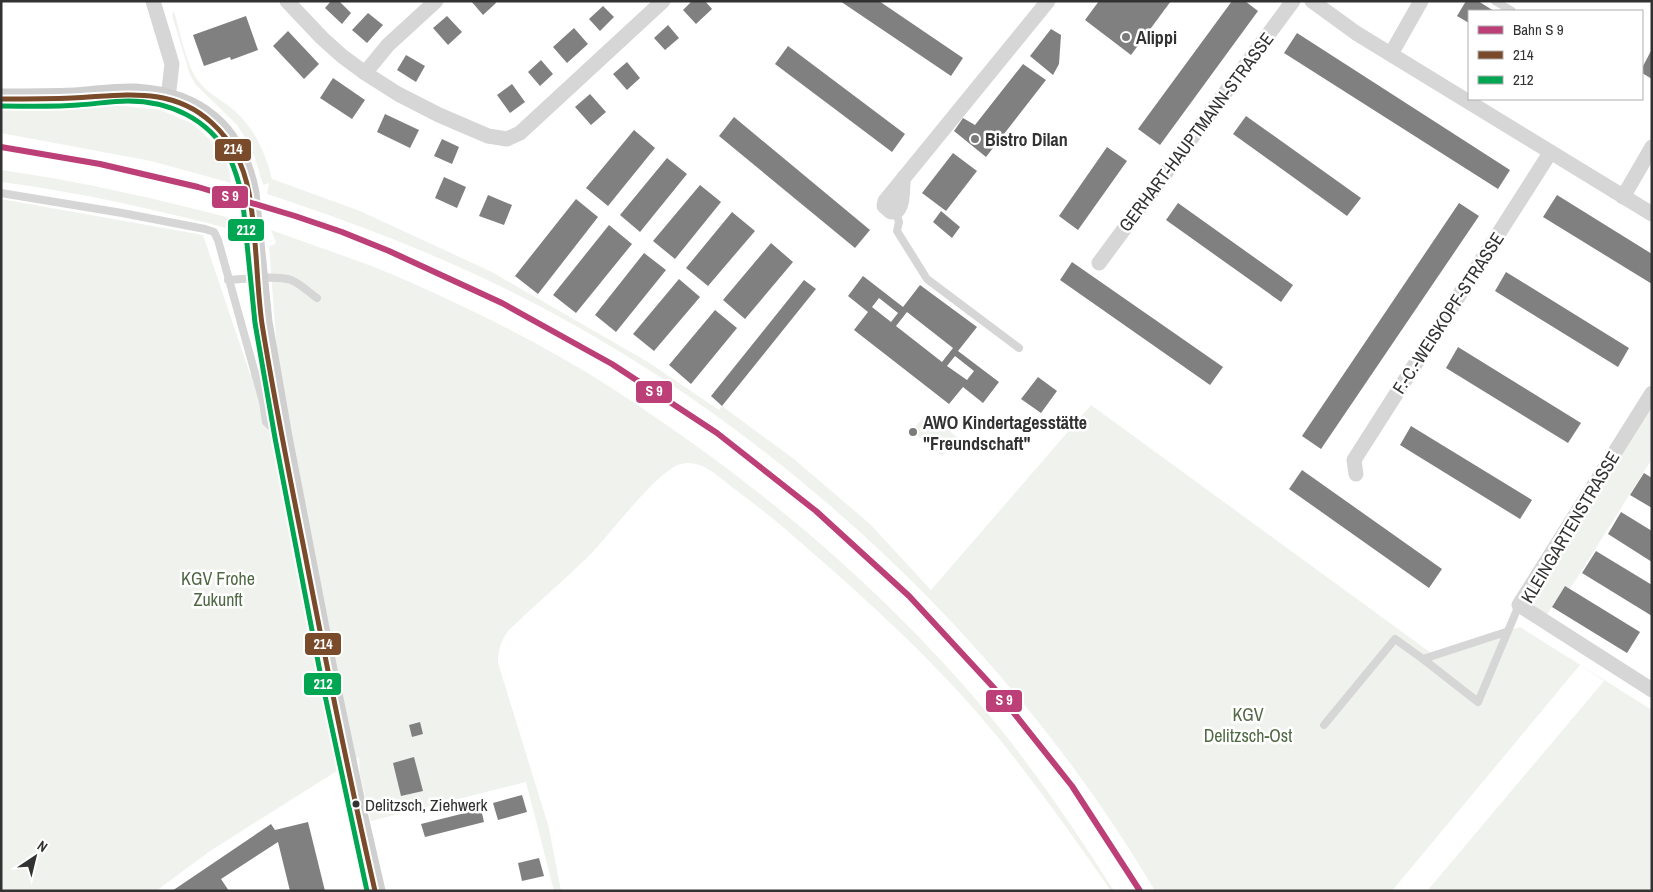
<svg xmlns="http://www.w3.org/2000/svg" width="1653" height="892" font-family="'Archivo Narrow',sans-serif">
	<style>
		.green { fill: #f0f3ed }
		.building { fill: #808080; fill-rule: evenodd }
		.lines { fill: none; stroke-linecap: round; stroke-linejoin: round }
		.lane { stroke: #d6d6d6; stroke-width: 8 }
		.street { stroke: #d6d6d6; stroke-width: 15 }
		.secondary { stroke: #cfcfcf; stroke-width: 21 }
		.bus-1-casing { stroke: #fff; stroke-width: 9 }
		.bus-2-casing { stroke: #fff; stroke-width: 9 }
		.bus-1 { stroke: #7a4b2a; stroke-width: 5 }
		.bus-2 { stroke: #00a651; stroke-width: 5 }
		.rail-1-casing { stroke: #fff; stroke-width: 10 }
		.rail-1 { stroke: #bc4077; stroke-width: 6 }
		.poi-dot { fill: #7a7a7a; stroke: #fff; stroke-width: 2 }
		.bus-dot { fill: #323232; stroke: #fff; stroke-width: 2 }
		.labels { text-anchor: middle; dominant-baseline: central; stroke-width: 5; stroke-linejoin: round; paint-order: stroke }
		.bus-label { font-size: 17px; fill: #323232; stroke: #fff; text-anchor: start }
		.poi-label { font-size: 18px; font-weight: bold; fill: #323232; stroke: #fff; text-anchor: start }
		.street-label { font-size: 18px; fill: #323232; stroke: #fff }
		.park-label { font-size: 18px; fill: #506944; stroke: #fff }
		.line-badge { stroke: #fff; stroke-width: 2 }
		.badge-label { font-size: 14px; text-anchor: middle; font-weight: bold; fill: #fff }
	</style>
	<rect width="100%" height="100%" fill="#fff"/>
	<g class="green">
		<path d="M174,11C180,32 187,68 200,83C208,93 220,99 230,107C253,125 265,151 272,179L360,211L492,272L648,362L719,410L722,406L794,459L870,524L931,590L1091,405L1431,653L1520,627L1652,710V891H1427L1604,681L1580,665L1392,891H1155C1002,632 755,406 483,278C413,245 340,218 267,194L269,183L263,185L255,158L246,139L237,125L196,85L190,75L172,15Z"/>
		<polygon points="116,105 161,110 193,124 221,150 229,170 231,183 151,161 1,133 1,107"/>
		<path d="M1,170C80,181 157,199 234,219V230C158,210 79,192 1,182Z"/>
		<path d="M1,199L203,235L250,374L278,364L269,247L276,243L271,230C317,247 365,262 410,282C462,305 513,330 562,358C594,376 625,396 655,417C779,501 894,601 990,716C1035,771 1076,831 1114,891H1111C1074,838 1037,785 996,735C936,661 856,590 784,528C767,514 751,501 733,488C723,480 713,471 702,466C695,463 687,462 681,464C658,470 609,535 590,555C563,581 535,605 508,631C501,641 498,650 498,663L549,828L561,891H554L526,782L371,821L360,775L359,757L210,851L156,891H1Z"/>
		<polygon points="1652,392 1652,459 1570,589 1565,586 1543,621 1519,605"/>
		<polygon points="927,413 957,437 942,456 912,431"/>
	</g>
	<g class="building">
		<polygon points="331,1 339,1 351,13 342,24 325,8"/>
		<polygon points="471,1 495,1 496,3 483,15"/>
		<polygon points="692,1 705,1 712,9 696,24 683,10"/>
		<polygon points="840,1 879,1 963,58 951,76"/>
		<polygon points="1099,1 1171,1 1131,55 1085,20"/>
		<polygon points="1232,1 1245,1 1258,11 1160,145 1138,129"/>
		<polygon points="1466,1 1478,1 1494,11 1469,11 1469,23 1457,16"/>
		<polygon points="603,6 614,17 600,31 589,19"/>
		<polygon points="368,13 383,25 367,43 352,30"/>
		<polygon points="246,16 258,50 231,60 230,57 204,66 193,35"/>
		<polygon points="447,16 462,32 448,45 433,28"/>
		<polygon points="668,25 679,38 665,50 654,38"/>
		<polygon points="574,28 588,44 567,63 553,47"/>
		<polygon points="1051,29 1061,35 1059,64 1053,75 1030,56"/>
		<polygon points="288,31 319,64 304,79 273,46"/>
		<polygon points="1297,33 1510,170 1498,189 1284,53"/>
		<polygon points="788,46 905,134 892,152 775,64"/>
		<polygon points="1652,49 1652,79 1642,73 1642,68"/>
		<polygon points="406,55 425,66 416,82 397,70"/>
		<polygon points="541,60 553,74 540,86 528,72"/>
		<polygon points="627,62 640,78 627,90 613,74"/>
		<polygon points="1023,64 1046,80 986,157 954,131 963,118 975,125"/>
		<polygon points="333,78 365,100 352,119 320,98"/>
		<polygon points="512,84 525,102 510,113 497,95"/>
		<polygon points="590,94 606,112 591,125 575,107"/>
		<polygon points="385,114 419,130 410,148 377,132"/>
		<polygon points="1246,116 1361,198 1347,216 1233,134"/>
		<polygon points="734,117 870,230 855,248 719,136"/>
		<polygon points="634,130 655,148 608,206 586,188"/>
		<polygon points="442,139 459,147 452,164 434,156"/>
		<polygon points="1107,147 1127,161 1078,230 1059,216"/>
		<polygon points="953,153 977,171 946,211 922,193"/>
		<polygon points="667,158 687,174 640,232 620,215"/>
		<polygon points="444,177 466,187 457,208 435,198"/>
		<polygon points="700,185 721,202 675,259 653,241"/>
		<polygon points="488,195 512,205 504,225 479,216"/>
		<polygon points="1557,195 1652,254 1652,284 1543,217"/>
		<polygon points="576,199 598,217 538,294 515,276"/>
		<polygon points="1178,203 1293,285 1281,302 1166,220"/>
		<polygon points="1459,203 1479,216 1321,449 1302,436"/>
		<polygon points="941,211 960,227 952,238 933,222"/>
		<polygon points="732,212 755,231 708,286 686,268"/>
		<polygon points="609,225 632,244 576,313 553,295"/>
		<polygon points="771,243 793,262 745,319 723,300"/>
		<polygon points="644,253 666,270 616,332 595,315"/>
		<polygon points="1072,262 1223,367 1210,385 1060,280"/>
		<polygon points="1506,272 1629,348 1618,367 1495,291"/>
		<path d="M863,276L903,307L920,285L977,327L958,351L999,382L983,403L963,387L949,404L854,330L868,312L848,296ZM879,298L898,313L891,322L872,307ZM907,312L953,348L942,362L896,326ZM955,356L974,371L967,380L947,366Z"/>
		<polygon points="679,279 700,297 654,351 633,334"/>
		<polygon points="804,280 816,289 722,406 711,396"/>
		<polygon points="715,310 737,328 691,384 669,365"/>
		<polygon points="1458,347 1581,423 1568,443 1446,368"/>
		<polygon points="1038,377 1057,391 1041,413 1021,399"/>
		<polygon points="1411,426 1532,500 1520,519 1400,445"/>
		<polygon points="1302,470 1442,569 1429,588 1289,489"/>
		<polygon points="1644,473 1652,478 1652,508 1630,495"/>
		<polygon points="1621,512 1652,531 1652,562 1608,534"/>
		<polygon points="1596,551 1652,585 1652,616 1582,573"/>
		<polygon points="1565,586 1640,632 1627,653 1552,607"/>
		<polygon points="420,722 423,734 412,737 409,725"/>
		<polygon points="414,757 423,791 401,796 393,763"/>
		<polygon points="522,795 527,812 498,820 493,803"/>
		<polygon points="481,809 484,822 425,837 421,824"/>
		<polygon points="308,822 325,891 290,891 278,842 221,879 229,891 172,891 271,824 275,830"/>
		<polygon points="539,858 544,876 522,881 518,863"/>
	</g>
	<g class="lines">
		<g class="lane">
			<polyline points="1495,1 1512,11"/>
			<polyline points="1,193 122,213 205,229 214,232 218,240 263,402 266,422 275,430"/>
			<polyline points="896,212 899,222 897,231 927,279 1019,348"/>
			<path d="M228,280C244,279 278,275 291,280C301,284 308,292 317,298"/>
			<polyline points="1506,632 1423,659 1478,702 1519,605"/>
			<polyline points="1324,725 1395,639 1423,659"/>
		</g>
		<g class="street">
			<polyline points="153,1 172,64 168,98"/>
			<polyline points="287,1 322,38 342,56 365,73 398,94 439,115 488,136 507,139 520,133 663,1"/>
			<polyline points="1312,1 1356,33 1652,214"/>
			<polyline points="1391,54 1421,1"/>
			<polyline points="365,73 388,45 436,1"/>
			<path d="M904,177C901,188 905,204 896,212H891L884,206L885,201L1048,1"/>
			<polyline points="1623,197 1652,147"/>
			<polyline points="1099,263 1293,1"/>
			<polyline points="1652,393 1519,605 1652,690"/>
			<polyline points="1356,474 1354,460 1550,153"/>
		</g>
		<path class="secondary" d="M1,99C26,99 50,99 74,98C94,97 115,93 135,94C199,98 237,131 249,193L262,322L282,437L328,675L357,813L375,891"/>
		<g class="bus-1-casing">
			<path id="bus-1" d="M1,99C25,99 49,99 72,98C122,96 171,85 212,123C232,141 244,167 249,193C257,236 256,281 262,324C274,399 289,474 304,549C326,663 349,777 375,891"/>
		</g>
		<g class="bus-2-casing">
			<path id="bus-2" d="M1,106C27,106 53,107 78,105C95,104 111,101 128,101C168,101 208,118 228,155C235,167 238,181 242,194L255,323L275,438L321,677L367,891"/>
		</g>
		<use href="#bus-1" class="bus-1"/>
		<use href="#bus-2" class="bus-2"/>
		<g class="rail-1-casing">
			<polyline id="rail-1" points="1,147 100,164 198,187 295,216 342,232 389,251 502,303 612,364 717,433 816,511 909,596 994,688 1072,786 1140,891"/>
		</g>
		<use href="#rail-1" class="rail-1"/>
	</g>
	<g class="poi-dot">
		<circle cx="1126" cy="37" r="5"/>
		<circle cx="975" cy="139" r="5"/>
		<circle cx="913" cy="432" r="5"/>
	</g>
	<circle class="bus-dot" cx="356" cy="804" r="4.5"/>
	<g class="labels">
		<g class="bus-label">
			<text x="365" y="804">Delitzsch, Ziehwerk</text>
		</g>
		<g class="poi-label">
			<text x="1136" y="37">Alippi</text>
			<text x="985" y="139">Bistro Dilan</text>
			<text x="923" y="422">AWO Kindertagesstätte<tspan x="923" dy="21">"Freundschaft"</tspan></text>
		</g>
		<g class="street-label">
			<text transform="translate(1196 132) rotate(-53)">GERHART-HAUPTMANN-STRASSE</text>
			<text transform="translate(1448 313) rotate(-57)">F.-C.-WEISKOPF-STRASSE</text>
			<text transform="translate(1570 527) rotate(-59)">KLEINGARTENSTRASSE</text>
		</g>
		<g class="park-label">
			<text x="218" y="578">KGV Frohe<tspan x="218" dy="21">Zukunft</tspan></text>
			<text x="1248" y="714">KGV<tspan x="1248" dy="21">Delitzsch-Ost</tspan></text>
		</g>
	</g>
	<g class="line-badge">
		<rect x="214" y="138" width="38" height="24" rx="5" fill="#7a4b2a"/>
		<rect x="211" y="185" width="38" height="24" rx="5" fill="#bc4077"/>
		<rect x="227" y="218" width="38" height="24" rx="5" fill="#00a651"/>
		<rect x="635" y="380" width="38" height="24" rx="5" fill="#bc4077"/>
		<rect x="304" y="632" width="38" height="24" rx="5" fill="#7a4b2a"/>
		<rect x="303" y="672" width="39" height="24" rx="5" fill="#00a651"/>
		<rect x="985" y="689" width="38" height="24" rx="5" fill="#bc4077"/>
	</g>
	<g class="badge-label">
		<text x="233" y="154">214</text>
		<text x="230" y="201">S 9</text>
		<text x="246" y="235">212</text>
		<text x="654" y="396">S 9</text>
		<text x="323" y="649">214</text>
		<text x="323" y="689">212</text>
		<text x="1004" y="705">S 9</text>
	</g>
	<rect width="1653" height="892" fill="none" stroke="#323232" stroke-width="5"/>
	<rect x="1468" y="10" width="175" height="90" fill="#ffffff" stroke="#adadad"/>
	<rect x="1478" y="26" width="25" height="8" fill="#bc4077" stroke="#adadad"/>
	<text x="1513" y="35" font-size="15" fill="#323232">Bahn S 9</text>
	<rect x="1478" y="51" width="25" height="8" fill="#7a4b2a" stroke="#adadad"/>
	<text x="1513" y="60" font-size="15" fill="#323232">214</text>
	<rect x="1478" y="76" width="25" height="8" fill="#00a651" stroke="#adadad"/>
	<text x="1513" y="85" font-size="15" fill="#323232">212</text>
	<g transform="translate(35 857) rotate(35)" stroke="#ffffff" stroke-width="4" paint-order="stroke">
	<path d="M0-4L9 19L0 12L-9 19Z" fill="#323232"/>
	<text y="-8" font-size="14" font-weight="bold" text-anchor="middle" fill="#323232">N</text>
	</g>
</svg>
